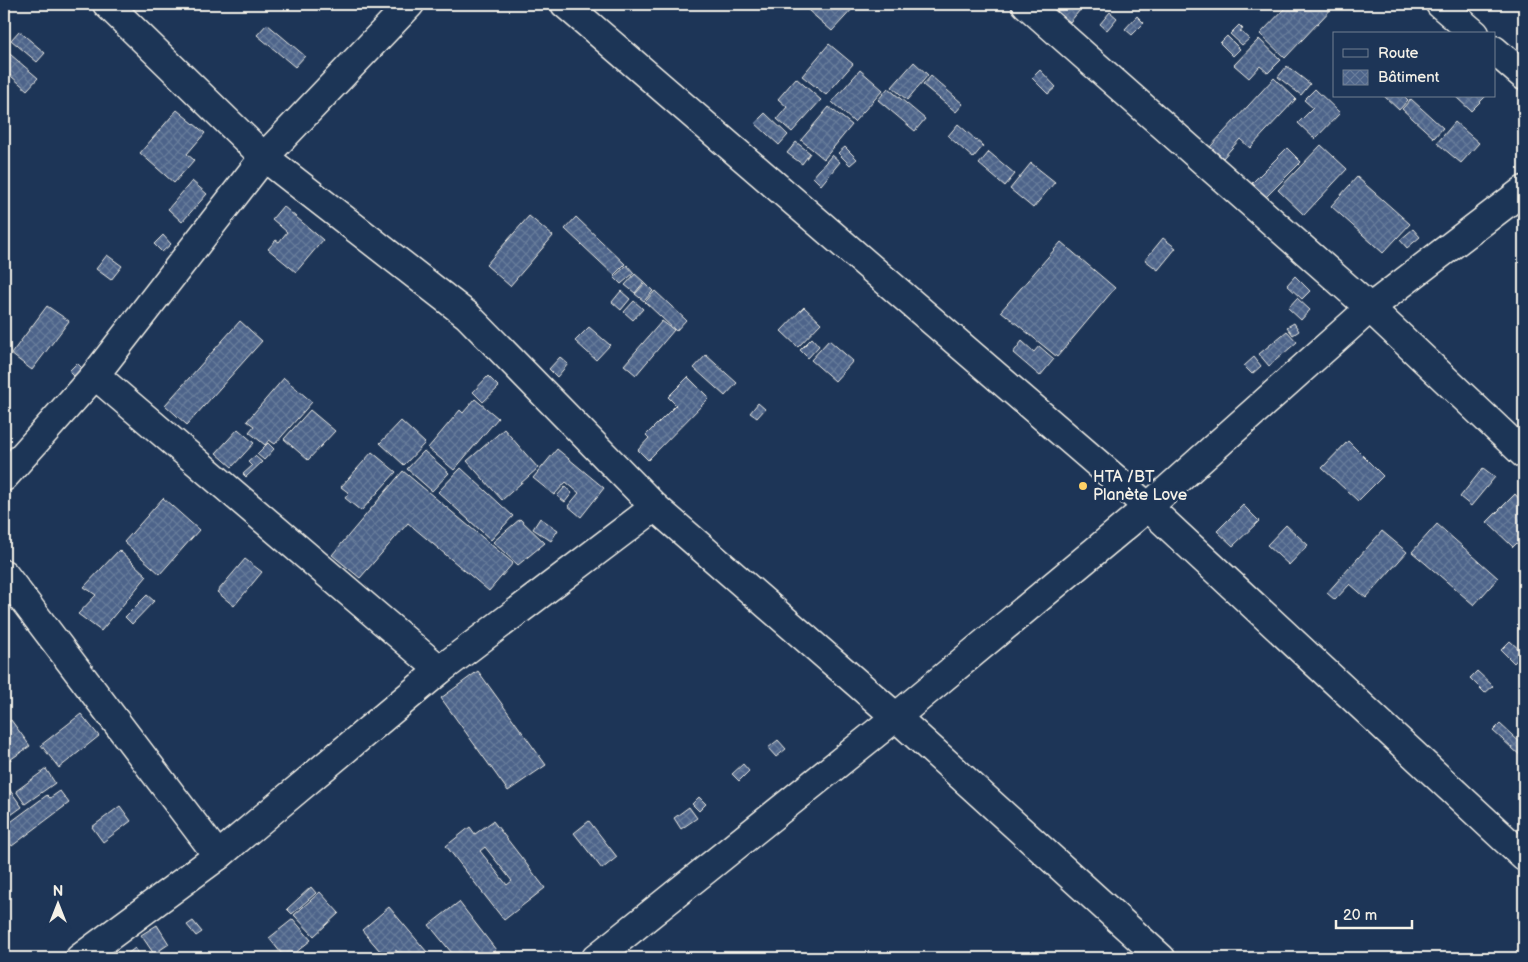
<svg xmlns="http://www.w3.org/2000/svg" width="1528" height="962" font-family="'Balsamiq Sans',sans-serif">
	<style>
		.building { fill: url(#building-cross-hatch); stroke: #f4f1e8; fill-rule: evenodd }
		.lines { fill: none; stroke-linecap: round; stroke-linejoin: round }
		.minor-casing { stroke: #f4f1e8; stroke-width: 31 }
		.tertiary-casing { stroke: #f4f1e8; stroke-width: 31 }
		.minor { stroke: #1d3557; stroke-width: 28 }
		.tertiary { stroke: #1d3557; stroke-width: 28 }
		.poi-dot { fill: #ffd166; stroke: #1d3557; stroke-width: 2 }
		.labels { text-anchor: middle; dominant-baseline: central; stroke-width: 5; stroke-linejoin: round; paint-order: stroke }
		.poi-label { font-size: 16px; fill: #f4f1e8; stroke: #1d3557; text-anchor: start }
	</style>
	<defs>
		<pattern id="building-cross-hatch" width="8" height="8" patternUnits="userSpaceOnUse" patternTransform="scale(1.25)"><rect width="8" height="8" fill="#4d648a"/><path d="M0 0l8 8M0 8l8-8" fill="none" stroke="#677b9a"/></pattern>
	</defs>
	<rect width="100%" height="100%" fill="#1d3557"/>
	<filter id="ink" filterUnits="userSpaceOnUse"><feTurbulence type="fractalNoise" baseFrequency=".02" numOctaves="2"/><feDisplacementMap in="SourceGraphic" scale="10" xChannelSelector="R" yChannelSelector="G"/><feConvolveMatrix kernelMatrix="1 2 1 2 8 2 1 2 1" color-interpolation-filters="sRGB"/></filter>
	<g filter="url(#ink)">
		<g class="building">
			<polygon points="801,4 857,4 832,31"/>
			<polygon points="1064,4 1074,4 1080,10 1070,22 1057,11"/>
			<polygon points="1289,4 1336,4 1285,58 1260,34"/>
			<polygon points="1110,12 1117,18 1107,30 1100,24"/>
			<polygon points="1137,16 1144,23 1132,35 1125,29"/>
			<polygon points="267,24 305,56 295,67 257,35"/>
			<polygon points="1239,25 1243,29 1240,31 1249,39 1242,45 1230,34"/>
			<polygon points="19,31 45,53 37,62 11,40"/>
			<polygon points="1227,36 1240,49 1233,56 1220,43"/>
			<polygon points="1259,39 1281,60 1268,73 1260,66 1249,78 1234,65"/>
			<polygon points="829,44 853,64 826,95 802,76"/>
			<polygon points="4,49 38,78 27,90 4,70"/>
			<polygon points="914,62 928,75 907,100 892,87"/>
			<polygon points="1287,66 1310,84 1301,95 1278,77"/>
			<polygon points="860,70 883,90 854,122 832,102"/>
			<polygon points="1040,70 1056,87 1048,94 1032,78"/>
			<polygon points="931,76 963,104 956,112 923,85"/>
			<polygon points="796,78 821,100 792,132 777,119 787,107 778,99"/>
			<polygon points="1274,78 1296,99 1250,148 1240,139 1223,158 1210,147"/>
			<polygon points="888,88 925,119 915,131 878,100"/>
			<polygon points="1315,89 1340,113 1315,139 1298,123 1313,108 1304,100"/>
			<polygon points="1384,96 1404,96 1408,100 1399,110"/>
			<polygon points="1455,96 1486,96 1471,111"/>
			<polygon points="1411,99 1443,128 1434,138 1402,109"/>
			<polygon points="829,107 852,125 824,159 801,140"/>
			<polygon points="177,110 205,133 187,154 194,160 174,183 140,153"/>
			<polygon points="765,113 788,135 779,145 755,123"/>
			<polygon points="1455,122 1479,143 1461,163 1437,143"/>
			<polygon points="958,124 983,146 973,158 948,136"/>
			<polygon points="796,142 810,153 802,164 787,153"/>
			<polygon points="1321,145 1347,169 1304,215 1278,190"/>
			<polygon points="845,147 857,159 850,165 838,153"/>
			<polygon points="1287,148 1301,162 1266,197 1252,183"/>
			<polygon points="989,152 1015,174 1005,186 979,164"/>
			<polygon points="832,155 840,162 821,185 813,177"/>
			<polygon points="1031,163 1055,182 1033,208 1010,189"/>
			<polygon points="1357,177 1410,224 1383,253 1331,206"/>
			<polygon points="192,181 207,194 182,222 168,209"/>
			<polygon points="283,206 323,240 296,272 268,249 276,240 279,242 287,232 272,219"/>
			<polygon points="529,216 553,236 510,286 486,265"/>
			<polygon points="576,217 625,264 614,275 565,229"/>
			<polygon points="1413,229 1420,237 1407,248 1400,240"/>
			<polygon points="163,235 171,244 162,252 154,244"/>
			<polygon points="1163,238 1176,248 1158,270 1145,260"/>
			<polygon points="1061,242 1115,288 1057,357 1001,311"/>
			<polygon points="107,255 122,266 111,280 96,269"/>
			<polygon points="627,265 634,273 621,284 614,277"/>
			<polygon points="635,274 644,282 635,293 625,285"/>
			<polygon points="1295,276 1310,291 1302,299 1287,285"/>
			<polygon points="645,283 653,291 644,301 635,294"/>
			<polygon points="621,291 630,299 621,310 612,302"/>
			<polygon points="655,291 686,320 676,331 645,302"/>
			<polygon points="1297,298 1310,310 1301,320 1288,308"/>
			<polygon points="634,301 643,309 633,320 624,312"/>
			<polygon points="47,306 69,321 32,370 11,354"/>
			<polygon points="804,307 821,323 798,347 781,331"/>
			<polygon points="240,321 262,341 187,425 165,405"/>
			<polygon points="662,321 674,330 636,375 624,365"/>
			<polygon points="1294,323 1299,331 1293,335 1287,327"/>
			<polygon points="589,327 610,345 596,360 575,341"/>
			<polygon points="1287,331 1297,342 1269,366 1259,354"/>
			<polygon points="812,338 819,346 808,358 800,350"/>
			<polygon points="829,340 853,361 835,381 811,360"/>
			<polygon points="1022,341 1034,352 1039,346 1054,359 1040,376 1013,353"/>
			<polygon points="706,355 737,383 725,396 694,368"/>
			<polygon points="560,357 568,364 557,377 549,369"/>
			<polygon points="1254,357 1261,366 1252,374 1244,366"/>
			<polygon points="77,363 85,371 77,379 69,371"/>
			<polygon points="488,376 499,387 483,402 473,392"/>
			<polygon points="688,377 709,398 648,460 638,450 649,438 646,435 676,405 668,397"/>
			<polygon points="284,378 312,402 275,444 269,440 265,445 249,432 254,426 247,421"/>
			<polygon points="475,399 498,418 454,470 428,448 460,410 463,413"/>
			<polygon points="758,403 765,409 757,418 750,413"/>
			<polygon points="310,410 335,431 308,460 284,439"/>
			<polygon points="401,421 425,443 404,465 380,443"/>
			<polygon points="238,429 254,443 232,467 216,453"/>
			<polygon points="504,429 538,468 502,500 467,461"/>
			<polygon points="1348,441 1383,476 1358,501 1322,468"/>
			<polygon points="268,443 274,449 264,460 257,454"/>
			<polygon points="557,449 604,488 581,517 568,506 579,493 566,482 554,495 533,478"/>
			<polygon points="424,451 449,473 432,491 407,469"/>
			<polygon points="372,452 396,472 361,511 345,498 349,493 341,487"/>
			<polygon points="255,456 262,462 246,477 243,474 252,466 248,462"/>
			<polygon points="461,468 513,516 491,540 438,492"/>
			<polygon points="1483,468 1495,477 1471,506 1460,497"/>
			<polygon points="403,471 513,563 489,591 408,523 360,578 332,555"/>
			<polygon points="565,487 572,493 565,502 557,496"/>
			<polygon points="1515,494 1524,504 1524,536 1513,547 1487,522"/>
			<polygon points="163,498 199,530 160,574 124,542"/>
			<polygon points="1243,505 1259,521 1233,546 1217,531"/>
			<polygon points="540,518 558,530 551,541 533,529"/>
			<polygon points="520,519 545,543 518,565 493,542"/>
			<polygon points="1437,524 1498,578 1474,605 1412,552"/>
			<polygon points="1286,525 1308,545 1289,565 1267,545"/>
			<polygon points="1382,531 1407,552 1366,598 1350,584 1335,600 1327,593"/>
			<polygon points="119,550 147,576 101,631 78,614 96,595 84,587"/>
			<polygon points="245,559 262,572 234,606 217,592"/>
			<polygon points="147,595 154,601 132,624 125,617"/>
			<polygon points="1510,641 1523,653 1514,663 1501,650"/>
			<polygon points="478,671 546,765 508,791 441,698"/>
			<polygon points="1477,671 1493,686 1485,693 1470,678"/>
			<polygon points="81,714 99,736 59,768 41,745"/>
			<polygon points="11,720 30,746 4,764 4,725"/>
			<polygon points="1500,724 1524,746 1524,754 1522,757 1493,731"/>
			<polygon points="778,740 786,749 776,757 768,748"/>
			<polygon points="743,764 749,771 739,781 732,774"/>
			<polygon points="46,769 55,783 25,804 16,791"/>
			<polygon points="4,782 22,807 4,820"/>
			<polygon points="60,791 69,803 12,846 4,835 4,827 47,795 50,798"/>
			<polygon points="699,797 706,804 699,811 692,804"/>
			<polygon points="120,806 131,821 103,842 92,827"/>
			<polygon points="689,807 697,818 681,829 674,818"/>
			<path d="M493,821L545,888L504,920L446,846L470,827L475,834ZM485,847L512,881L507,885L480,851Z"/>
			<polygon points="589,821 617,857 602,869 574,833"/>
			<polygon points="311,887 316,893 292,914 287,909"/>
			<polygon points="320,892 339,913 314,936 294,915"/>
			<polygon points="459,902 496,950 485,958 456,958 429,925"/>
			<polygon points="389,907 432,958 399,958 401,956 396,950 386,958 362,930"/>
			<polygon points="293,919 311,940 289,958 285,958 269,938"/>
			<polygon points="193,921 202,932 196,936 187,925"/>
			<polygon points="157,925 169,944 154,954 141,935"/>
			<polygon points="135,948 142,958 130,958 127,954"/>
		</g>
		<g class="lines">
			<g class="minor-casing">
				<g id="minor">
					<polyline points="107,4 264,157 467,315 655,507 896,717 1161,958"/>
					<polyline points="565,4 1148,507 1524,857"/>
					<polyline points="1026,4 1370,308 1524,454"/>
					<polyline points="1440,4 1475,34"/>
					<polyline points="1494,50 1524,76"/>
					<polyline points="95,375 440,670"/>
					<polyline points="4,477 95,375 264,157 410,4"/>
					<polyline points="4,574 218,856"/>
					<polyline points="80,958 218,856 440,670 655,507"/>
				</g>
			</g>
			<g class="tertiary-casing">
				<polyline id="tertiary" points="596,958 896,717 1148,507 1370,308 1524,190"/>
			</g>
			<use href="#minor" class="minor"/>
			<use href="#tertiary" class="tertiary"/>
		</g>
	</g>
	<circle class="poi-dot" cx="1083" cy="486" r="5"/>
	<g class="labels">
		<g class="poi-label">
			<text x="1093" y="477">HTA /BT<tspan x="1093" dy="18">Planète Love</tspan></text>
		</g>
	</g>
	<rect width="1528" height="962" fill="none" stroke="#1d3557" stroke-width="20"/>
	<rect x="10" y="10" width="1508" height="942" fill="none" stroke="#f4f1e8" stroke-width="2" filter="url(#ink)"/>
	<rect x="1333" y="32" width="162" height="65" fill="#1d3557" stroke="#738091"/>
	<rect x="1343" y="49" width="25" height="8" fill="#1d3557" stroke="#738091"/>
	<text x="1378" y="58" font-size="15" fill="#f4f1e8">Route</text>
	<rect x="1343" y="70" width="25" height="15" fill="url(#building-cross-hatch)" stroke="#738091"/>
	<text x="1378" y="82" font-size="15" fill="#f4f1e8">Bâtiment</text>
	<g transform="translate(58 904)" stroke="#1d3557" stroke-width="4" paint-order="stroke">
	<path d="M0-4L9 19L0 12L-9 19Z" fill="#f4f1e8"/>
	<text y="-8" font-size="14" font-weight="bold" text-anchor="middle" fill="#f4f1e8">N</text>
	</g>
	<path d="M1336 920v8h76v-8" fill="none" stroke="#f4f1e8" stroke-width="2.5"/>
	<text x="1343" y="920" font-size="15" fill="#f4f1e8" stroke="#1d3557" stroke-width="4" paint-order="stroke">20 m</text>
</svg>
